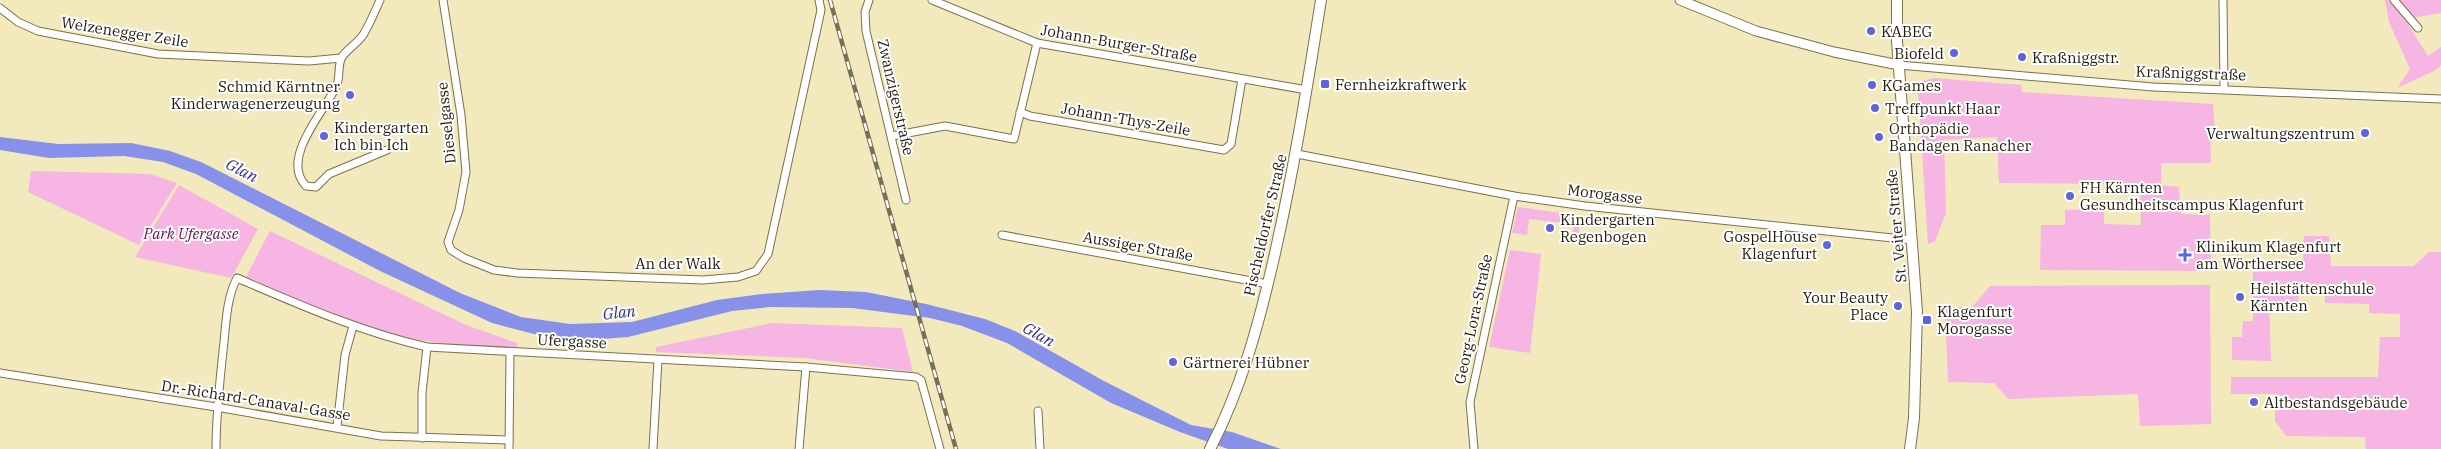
<svg xmlns="http://www.w3.org/2000/svg" width="2441" height="449" font-family="'IBM Plex Serif',serif">
	<style>
		.green { fill: #f6b5e2 }
		.water { fill: #8891e9 }
		.lines { fill: none; stroke-linecap: round; stroke-linejoin: round }
		.minor-casing { stroke: #7a7249; stroke-width: 9 }
		.tertiary-casing { stroke: #7a7249; stroke-width: 11 }
		.secondary-casing { stroke: #7a7249; stroke-width: 12 }
		.minor { stroke: #fff; stroke-width: 7 }
		.tertiary { stroke: #fff; stroke-width: 9 }
		.secondary { stroke: #fff; stroke-width: 10 }
		.rail-casing { stroke: #767055; stroke-width: 4.5 }
		.rail { stroke: #fff; stroke-width: 2.5; stroke-dasharray: 8; stroke-linecap: butt }
		.poi-dot { fill: #6064dc; stroke: #fff; stroke-width: 2 }
		.labels { text-anchor: middle; dominant-baseline: central; stroke-width: 4; stroke-linejoin: round; paint-order: stroke }
		.poi-label { font-size: 15px; fill: #201c0c; stroke: #fff; text-anchor: start }
		.street-label { font-size: 15px; fill: #201c0c; stroke: #fff }
		.park-label { font-size: 15px; font-style: italic; fill: #5f134f; stroke: #fff }
		.water-label { font-size: 16px; font-style: italic; fill: #332d92; stroke: #fff }
	</style>
	<rect width="100%" height="100%" fill="#f2e9bd"/>
	<g class="green">
		<polygon points="2385,0 2441,0 2441,13 2412,18 2409,26 2428,56 2441,47 2441,65 2434,71 2397,88 2410,69 2389,22"/>
		<polygon points="1934,78 2021,85 2022,92 2213,104 2215,131 2210,133 2211,163 2161,163 2161,185 2179,187 2181,214 2210,215 2211,271 2040,270 2041,225 2065,225 2065,210 2104,209 2104,224 2141,225 2140,184 1999,183 1997,137 1944,140 1946,213 1935,241 1928,244 1918,90 1921,81"/>
		<polygon points="31,171 150,174 177,183 139,245 28,192"/>
		<polygon points="179,185 258,229 231,278 135,257"/>
		<polygon points="1518,207 1581,216 1579,233 1573,232 1574,224 1529,219 1527,235 1512,233"/>
		<path d="M270,231L466,325L517,343V347C489,346 461,346 433,342C371,335 302,302 246,277Z"/>
		<polygon points="2304,236 2329,236 2331,266 2414,266 2429,252 2441,252 2441,449 2366,449 2365,437 2286,436 2275,421 2275,394 2231,394 2231,377 2378,377 2380,337 2400,337 2400,314 2369,313 2369,304 2325,303 2325,290 2299,290 2298,303 2269,304 2271,361 2232,360 2232,337 2242,337 2243,321 2253,321 2253,272 2303,271"/>
		<polygon points="1510,250 1541,254 1530,353 1489,347"/>
		<polygon points="2210,285 2211,424 2140,426 2138,394 2008,399 1994,383 1948,382 1945,307 1972,307 1990,286"/>
		<polygon points="772,323 902,328 913,372 805,358 656,352 656,347"/>
	</g>
	<polygon class="water" points="0,137 58,144 131,143 170,151 201,162 460,293 521,317 570,324 632,322 717,300 762,294 819,290 866,292 926,304 985,319 1015,331 1104,381 1191,425 1232,432 1281,449 1228,449 1180,432 1111,403 1007,343 962,326 930,318 852,308 770,307 732,311 628,337 590,340 534,334 492,323 380,271 196,174 163,162 124,156 49,158 0,150"/>
	<g class="lines">
		<g class="minor-casing">
			<g id="minor">
				<path d="M380,0C375,11 370,24 363,35C358,43 347,49 342,57C337,65 341,78 336,87C323,113 280,159 306,186L316,187L329,174L387,150"/>
				<polyline points="443,0 461,115 466,172 459,210 448,242 451,250 464,258 494,270 517,273 703,280 738,277 756,271 768,254 821,10 819,0"/>
				<polyline points="869,0 865,12 866,31 906,200"/>
				<polyline points="932,0 1037,43 1307,90"/>
				<polyline points="2223,0 2224,89"/>
				<polyline points="2394,0 2418,28"/>
				<polyline points="0,8 18,22 38,31 158,54 309,61 341,58"/>
				<polyline points="1899,65 2153,87 2441,99"/>
				<polyline points="1020,112 1030,116 1224,150 1231,144 1242,79"/>
				<polyline points="892,136 945,126 1014,139 1037,43"/>
				<polyline points="1297,154 1514,196 1585,206 1912,240"/>
				<polyline points="1002,235 1268,284"/>
				<polyline points="0,373 216,407 381,436 509,440"/>
				<polyline points="1038,411 1040,449"/>
				<polyline points="337,427 345,355 353,326"/>
				<polyline points="422,438 422,393 427,347"/>
				<path d="M216,449C216,413 220,378 224,342C226,321 227,297 237,278C300,305 361,332 427,347L806,367L916,377L921,380L940,449"/>
				<polyline points="509,449 510,352"/>
				<polyline points="653,449 658,360"/>
				<polyline points="799,449 806,367"/>
				<polyline points="1474,449 1470,402 1514,196"/>
			</g>
		</g>
		<g class="tertiary-casing">
			<polyline id="tertiary" points="1680,0 1756,31 1834,52 1899,65"/>
		</g>
		<g class="secondary-casing">
			<g id="secondary">
				<polyline points="1897,0 1897,41 1917,312 1914,418 1910,449"/>
				<path d="M1210,449C1241,389 1258,327 1273,262C1293,175 1307,88 1321,0"/>
			</g>
		</g>
		<use href="#minor" class="minor"/>
		<use href="#tertiary" class="tertiary"/>
		<use href="#secondary" class="secondary"/>
		<g class="rail-casing">
			<polyline id="rail" points="830,0 956,449"/>
		</g>
		<use href="#rail" class="rail"/>
	</g>
	<g class="poi-dot">
		<circle cx="1871" cy="31" r="5"/>
		<circle cx="1954" cy="53" r="5"/>
		<circle cx="2022" cy="57" r="5"/>
		<rect x="1320" y="79" width="10" height="10" rx="2.5"/>
		<circle cx="1872" cy="85" r="5"/>
		<circle cx="350" cy="95" r="5"/>
		<circle cx="1875" cy="108" r="5"/>
		<circle cx="2365" cy="133" r="5"/>
		<circle cx="324" cy="136" r="5"/>
		<circle cx="1879" cy="137" r="5"/>
		<circle cx="2070" cy="196" r="5"/>
		<circle cx="1550" cy="228" r="5"/>
		<circle cx="1827" cy="245" r="5"/>
		<path d="M2182.5 247.5h5v5h5v5h-5v5h-5v-5h-5v-5h5z"/>
		<circle cx="2240" cy="297" r="5"/>
		<circle cx="1898" cy="306" r="5"/>
		<rect x="1922" y="315" width="10" height="10" rx="2.5"/>
		<circle cx="1173" cy="362" r="5"/>
		<circle cx="2254" cy="402" r="5"/>
	</g>
	<g class="labels">
		<g class="poi-label">
			<text x="1881" y="31">KABEG</text>
			<text x="1944" y="53" text-anchor="end">Biofeld</text>
			<text x="2032" y="57">Kraßniggstr.</text>
			<text x="1335" y="84">Fernheizkraftwerk</text>
			<text x="1882" y="85">KGames</text>
			<text x="340" y="86" text-anchor="end">Schmid Kärntner<tspan x="340" dy="17">Kinderwagenerzeugung</tspan></text>
			<text x="1885" y="108">Treffpunkt Haar</text>
			<text x="334" y="127">Kindergarten<tspan x="334" dy="17">Ich bin Ich</tspan></text>
			<text x="1889" y="128">Orthopädie<tspan x="1889" dy="17">Bandagen Ranacher</tspan></text>
			<text x="2355" y="133" text-anchor="end">Verwaltungszentrum</text>
			<text x="2080" y="187">FH Kärnten<tspan x="2080" dy="17">Gesundheitscampus Klagenfurt</tspan></text>
			<text x="1560" y="219">Kindergarten<tspan x="1560" dy="17">Regenbogen</tspan></text>
			<text x="1817" y="236" text-anchor="end">GospelHouse<tspan x="1817" dy="17">Klagenfurt</tspan></text>
			<text x="2196" y="246">Klinikum Klagenfurt<tspan x="2196" dy="17">am Wörthersee</tspan></text>
			<text x="2250" y="288">Heilstättenschule<tspan x="2250" dy="17">Kärnten</tspan></text>
			<text x="1888" y="297" text-anchor="end">Your Beauty<tspan x="1888" dy="17">Place</tspan></text>
			<text x="1937" y="311">Klagenfurt<tspan x="1937" dy="17">Morogasse</tspan></text>
			<text x="1183" y="362">Gärtnerei Hübner</text>
			<text x="2264" y="402">Altbestandsgebäude</text>
		</g>
		<g class="street-label">
			<text transform="translate(125 32) rotate(9)">Welzenegger Zeile</text>
			<text transform="translate(1119 43) rotate(10)">Johann-Burger-Straße</text>
			<text transform="translate(2191 73) rotate(2)">Kraßniggstraße</text>
			<text transform="translate(896 97) rotate(77)">Zwanzigerstraße</text>
			<text transform="translate(1126 119) rotate(10)">Johann-Thys-Zeile</text>
			<text transform="translate(446 123) rotate(-96)">Dieselgasse</text>
			<text transform="translate(1605 194) rotate(7)">Morogasse</text>
			<text transform="translate(1265 225) rotate(-77)">Pischeldorfer Straße</text>
			<text transform="translate(1896 226) rotate(-95)">St. Veiter Straße</text>
			<text transform="translate(1138 246) rotate(10)">Aussiger Straße</text>
			<text x="678" y="263">An der Walk</text>
			<text transform="translate(1473 319) rotate(-78)">Georg-Lora-Straße</text>
			<text transform="translate(572 341) rotate(3)">Ufergasse</text>
			<text transform="translate(256 400) rotate(9)">Dr.-Richard-Canaval-Gasse</text>
		</g>
		<g class="park-label">
			<text x="191" y="233">Park Ufergasse</text>
		</g>
		<g class="water-label">
			<text transform="translate(242 170) rotate(27)">Glan</text>
			<text transform="translate(619 312) rotate(-6)">Glan</text>
			<text transform="translate(1039 334) rotate(29)">Glan</text>
		</g>
	</g>
</svg>
